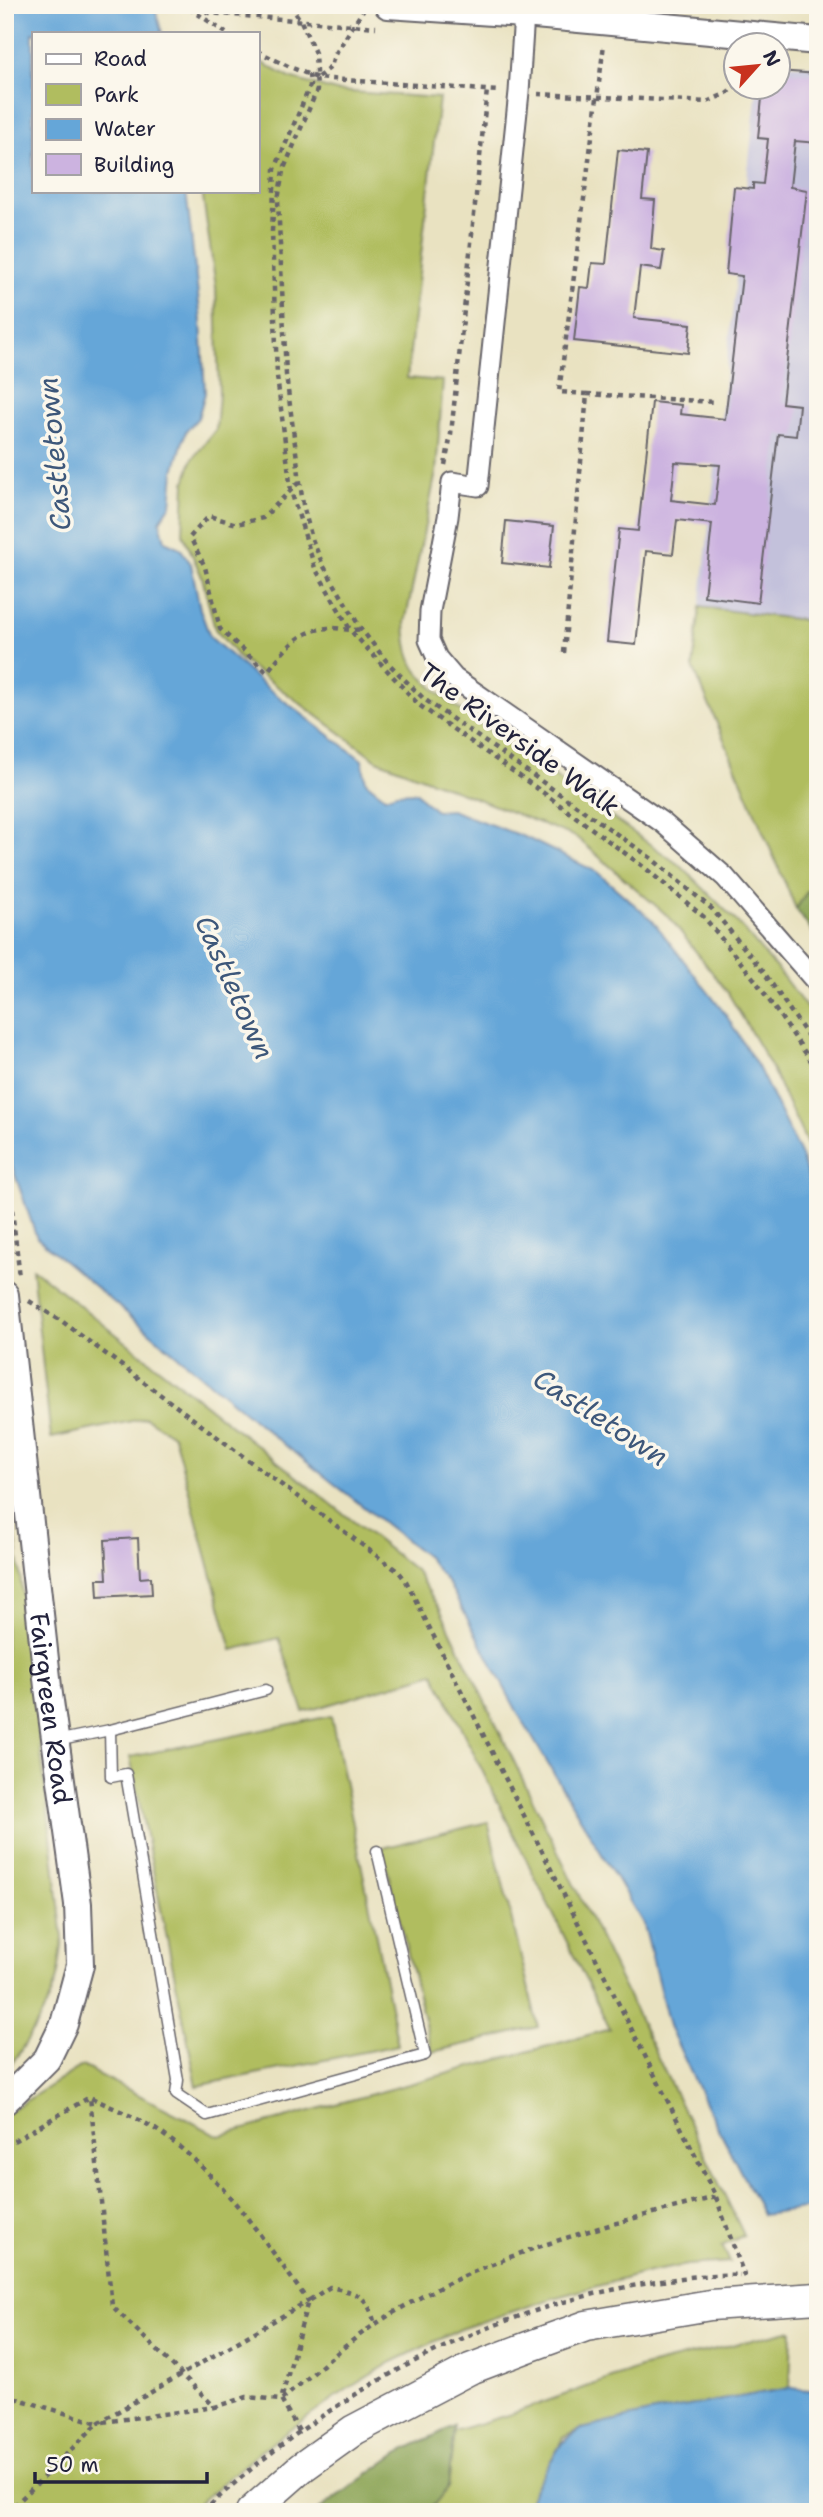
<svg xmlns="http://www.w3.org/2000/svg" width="823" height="2517" font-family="'Shantell Sans',sans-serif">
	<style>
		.industrial { fill: #c3c1db }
		.green { fill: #b0bd5f; stroke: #69704d; stroke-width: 2 }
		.forest { fill: #8ca456; stroke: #576348; stroke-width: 2 }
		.water { fill: #65a6d8; stroke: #44648a; stroke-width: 2 }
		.building { fill: #ccb3e0; fill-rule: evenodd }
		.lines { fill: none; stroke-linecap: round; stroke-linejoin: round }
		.service-casing { stroke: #68656a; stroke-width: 13 }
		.minor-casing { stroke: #68656a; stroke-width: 23 }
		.secondary-casing { stroke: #68656a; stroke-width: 30 }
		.primary-casing { stroke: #68656a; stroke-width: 33 }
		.path { stroke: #68656a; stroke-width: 4.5; stroke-dasharray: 5 5; stroke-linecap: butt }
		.service { stroke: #fff; stroke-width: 10 }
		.minor { stroke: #fff; stroke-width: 19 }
		.secondary { stroke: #fff; stroke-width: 26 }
		.primary { stroke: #fff; stroke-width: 30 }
		.labels { text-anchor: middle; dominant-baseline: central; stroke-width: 7; stroke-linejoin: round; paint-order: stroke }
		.street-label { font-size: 26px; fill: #22223b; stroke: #fbf7ec }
		.water-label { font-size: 28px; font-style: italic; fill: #3d577a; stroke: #fbf7ec }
	</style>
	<rect width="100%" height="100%" fill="#fbf7ec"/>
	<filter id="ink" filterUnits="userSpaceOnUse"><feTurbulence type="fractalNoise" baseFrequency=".0143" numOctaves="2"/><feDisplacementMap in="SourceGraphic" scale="14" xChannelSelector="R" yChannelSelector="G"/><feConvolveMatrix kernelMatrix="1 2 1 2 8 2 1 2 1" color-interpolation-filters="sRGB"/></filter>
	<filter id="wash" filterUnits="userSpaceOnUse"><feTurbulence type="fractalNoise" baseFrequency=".00686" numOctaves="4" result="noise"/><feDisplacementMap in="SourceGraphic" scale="28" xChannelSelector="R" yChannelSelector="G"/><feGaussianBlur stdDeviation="1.57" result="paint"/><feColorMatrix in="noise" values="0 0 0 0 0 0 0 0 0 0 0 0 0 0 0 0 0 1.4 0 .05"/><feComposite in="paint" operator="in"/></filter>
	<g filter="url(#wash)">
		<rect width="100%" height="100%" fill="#e9e2c1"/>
		<polygon class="industrial" points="778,64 818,66 818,622 700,607 757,88 778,88"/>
		<g class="green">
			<path d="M257,60L290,78L336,91L439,98L407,378L443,381L436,472L405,623C407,667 417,674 449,702L682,867L738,923L777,969L818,1023V1167L769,1063L728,993L669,917L576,837L377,760L240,659L215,629L202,577L183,534L185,483L192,460L216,429L219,395L216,287L202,191H257Z"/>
			<polygon points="700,607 818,622 818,893 807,892 796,909 693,667"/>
			<polygon points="32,1268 415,1570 440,1609 744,2235 722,2246 730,2262 687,2265 649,2272 553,2298 463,2328 392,2362 346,2390 263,2449 188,2512 5,2512 5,2114 82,2066 219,2136 610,2029 434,1673 304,1712 279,1638 232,1650 174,1436 146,1418 51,1438"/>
			<path d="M5,1447L63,1939C61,1950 60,1962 58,1973C53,2000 24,2050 5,2071Z"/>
			<polygon points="331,1716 398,2045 197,2086 130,1757"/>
			<polygon points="488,1822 538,2027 432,2052 382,1848"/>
			<polygon points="792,2330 790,2388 649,2413 582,2429 563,2438 559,2447 534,2488 526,2512 428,2512 448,2487 454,2431 508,2415 640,2368"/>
		</g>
		<g class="forest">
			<polygon points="807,892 818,893 818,940 796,909"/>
			<polygon points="454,2426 448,2487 428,2512 316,2512 398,2453"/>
		</g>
		<g class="water">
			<polygon points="5,5 154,5 162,33 33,33 33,191 186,191 201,321 205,393 198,418 186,431 174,471 171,505 160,521 165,541 180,548 191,564 200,609 210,637 265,686 362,760 366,782 385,797 396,793 417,792 421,798 436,811 451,810 527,838 597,872 652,920 726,1015 758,1067 801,1156 818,1207 818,2207 763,2215 707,2107 669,2026 644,1925 519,1715 450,1586 427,1557 271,1434 37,1238 12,1166 5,1112"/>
			<polygon points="790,2388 818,2391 818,2512 526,2512 534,2488 562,2443 582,2429 649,2413"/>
		</g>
		<g id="blocks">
			<g class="building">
				<path d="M778,71L818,74V143L795,141L790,187L807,190L782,403L799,405L796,436L778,434L758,603L704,596L712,524L677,520L673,554L646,551L636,645L607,642L619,529L638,531L652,402L681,405L680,414L725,419L742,276L726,274L734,187L753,189V183L763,184L768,139L758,138L763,88H778ZM675,462L720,465L715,505L671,500Z"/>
				<polygon points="618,150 647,153 642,199 655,200 651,249 664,251 661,270 640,267 634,318 691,324 688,353 574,341 580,287 589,288 592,263 606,264"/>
				<polygon points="506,521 554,526 549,568 502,563"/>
				<polygon points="138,1538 140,1578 151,1577 152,1594 98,1597 97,1579 107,1579 105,1540"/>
			</g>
		</g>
	</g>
	<g filter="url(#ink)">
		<use href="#blocks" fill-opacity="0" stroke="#68656a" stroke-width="2"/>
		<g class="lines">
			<g class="service-casing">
				<g id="service">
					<polyline points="110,1730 266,1690"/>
					<polyline points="56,1741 110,1730 111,1777 126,1774 178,2080 176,2094 207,2115 425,2055 377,1851"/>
				</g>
			</g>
			<g class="minor-casing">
				<polyline id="minor" points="524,14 519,92 478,486 452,482 448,517 430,611 429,640 437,658 454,678 663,823 725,877 818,984"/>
			</g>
			<g class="secondary-casing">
				<g id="secondary">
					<polyline points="388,5 524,14 818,41"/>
					<path id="s1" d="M5,1295L48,1687L78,1904L80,1965L64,2024L47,2059L5,2101"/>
				</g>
			</g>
			<g class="primary-casing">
				<polyline id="primary" points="251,2512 301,2468 354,2430 470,2369 528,2347 586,2326 710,2305 818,2298"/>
			</g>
			<g class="path">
				<polyline points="148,5 159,5"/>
				<polyline points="187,5 210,13 376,27"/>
				<polyline points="290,5 301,21 315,53 317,90 283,171 278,200 286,375 303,505 312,539 323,565 361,629 388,663 424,699 651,858 712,909 763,971 818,1051"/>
				<polyline points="189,8 226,33"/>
				<polyline points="257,51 290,67 317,78 498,91"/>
				<polyline points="309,74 310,86 275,169 272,231 277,376 291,491 315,568 351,631 419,705 545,794 645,868 704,917 755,980 818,1071"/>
				<polyline points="318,77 331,67 334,56 365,7"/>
				<polyline points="538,94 707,102 725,94 736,86"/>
				<polyline points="587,394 559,392 604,44"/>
				<polyline points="445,465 451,434 487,90"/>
				<path d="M299,482L263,518L237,524L209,516L190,537L205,567L220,629L267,672C285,650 297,631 328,628C339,627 349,632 361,629"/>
				<polyline points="564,653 587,394 714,402"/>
				<polyline points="5,1150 20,1278"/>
				<path d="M29,1301L63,1322L377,1556L399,1572L406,1581L716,2197C598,2227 480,2256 377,2323C343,2345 313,2375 281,2400L247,2397L215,2407L112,2306L90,2097C114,2109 140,2118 161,2133C224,2177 264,2241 308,2301L98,2423"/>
				<polyline points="5,2146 90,2097"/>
				<polyline points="716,2197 745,2278"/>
				<polyline points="5,2395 98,2423 8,2512"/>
				<polyline points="103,2422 215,2407"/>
				<path d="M299,2431L281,2400L308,2301L330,2287C358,2293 368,2295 375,2325"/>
				<path d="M203,2512C325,2395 488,2307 656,2282C684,2277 711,2274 740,2275"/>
			</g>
			<use href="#service" class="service"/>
			<use href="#minor" class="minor"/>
			<use href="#secondary" class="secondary"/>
			<use href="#primary" class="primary"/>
		</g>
	</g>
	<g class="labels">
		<g class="street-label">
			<text transform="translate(520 739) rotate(36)">The Riverside Walk</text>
			<text stroke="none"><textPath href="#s1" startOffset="416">Fairgreen Road</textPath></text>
		</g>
		<g class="water-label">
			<text transform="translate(54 454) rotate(-95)">Castletown</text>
			<text transform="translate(235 987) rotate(66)">Castletown</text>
			<text transform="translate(601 1417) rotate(33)">Castletown</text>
		</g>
	</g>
	<rect width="823" height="2517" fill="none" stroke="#fbf7ec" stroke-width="28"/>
	<rect x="32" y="32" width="228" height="161" fill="#fbf7ec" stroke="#a4a2a5" stroke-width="2"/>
	<rect x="46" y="54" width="35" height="10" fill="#ffffff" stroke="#a4a2a5" stroke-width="2"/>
	<text x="94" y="66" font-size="21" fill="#22223b">Road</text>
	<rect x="46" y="84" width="35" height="21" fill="#b0bd5f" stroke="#a4a2a5" stroke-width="2"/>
	<text x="94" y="102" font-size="21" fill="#22223b">Park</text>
	<rect x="46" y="119" width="35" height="21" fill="#65a6d8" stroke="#a4a2a5" stroke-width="2"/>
	<text x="94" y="136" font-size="21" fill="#22223b">Water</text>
	<rect x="46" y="154" width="35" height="21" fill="#ccb3e0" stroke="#a4a2a5" stroke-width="2"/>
	<text x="94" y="172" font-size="21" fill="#22223b">Building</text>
	<g transform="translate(757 66) rotate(63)"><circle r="33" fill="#fbf7ec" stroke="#a4a2a5" stroke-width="2"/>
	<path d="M0-5L12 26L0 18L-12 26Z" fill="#c8321e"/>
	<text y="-10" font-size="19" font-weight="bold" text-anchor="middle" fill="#22223b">N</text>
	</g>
	<path d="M35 2472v10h172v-10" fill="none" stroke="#22223b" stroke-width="3.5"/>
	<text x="46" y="2472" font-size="21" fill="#22223b" stroke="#fbf7ec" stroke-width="5" paint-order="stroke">50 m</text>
</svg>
